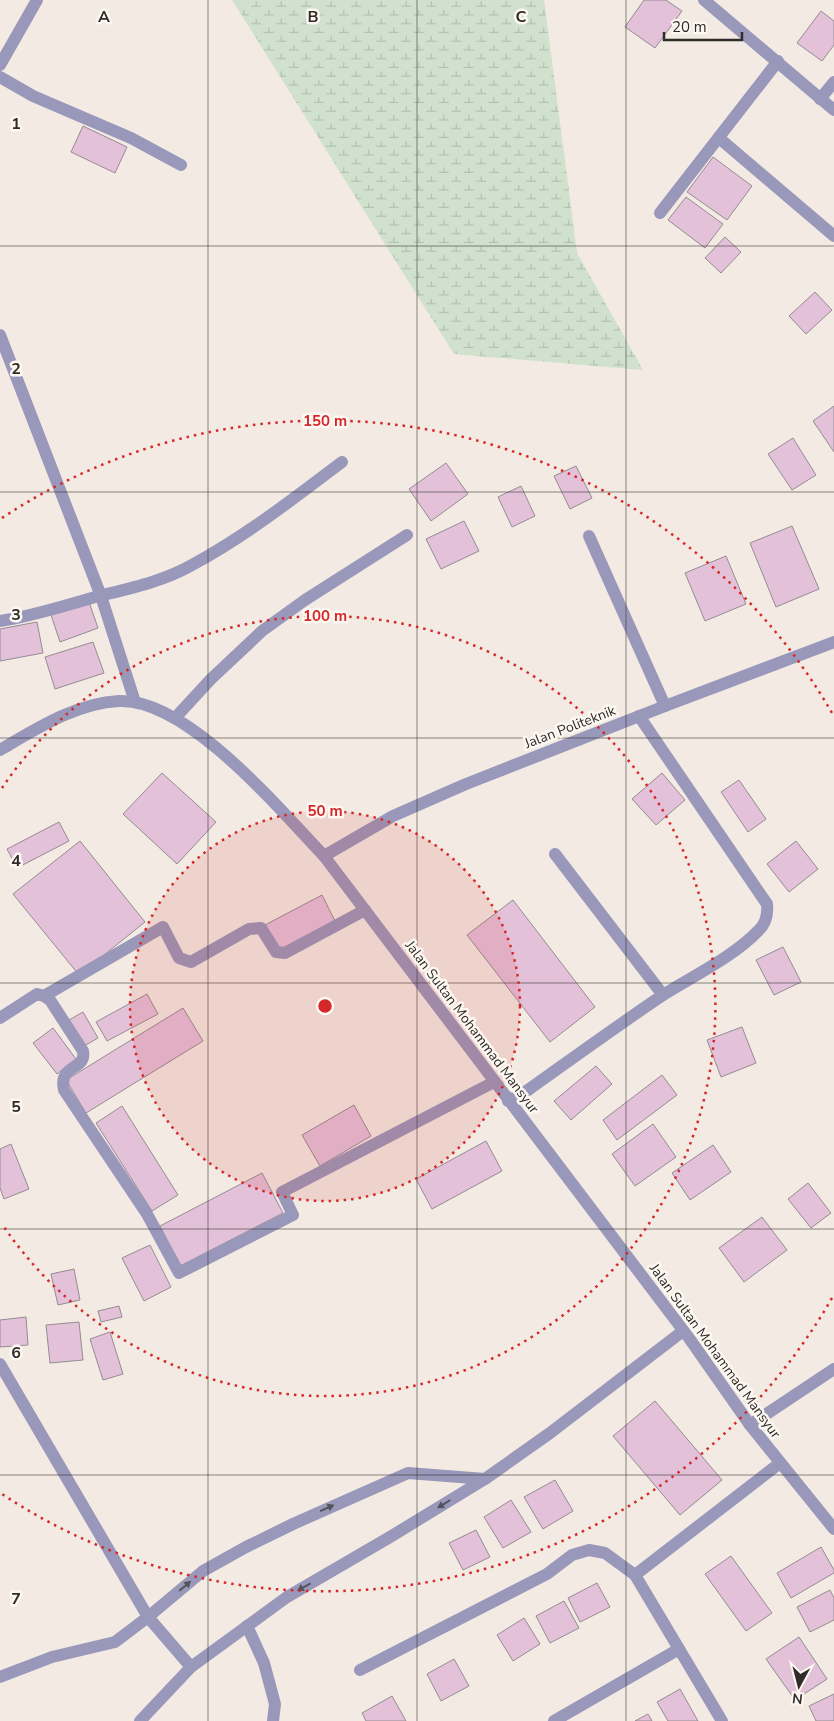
<svg xmlns="http://www.w3.org/2000/svg" width="834" height="1721" font-family="'Nunito Sans',sans-serif">
	<style>
		.wetland { fill: url(#wetland-marsh) }
		.building { fill: #e3c1d9; stroke: #958c92 }
		.lines { fill: none; stroke-linecap: round; stroke-linejoin: round }
		.minor { stroke: #9a98ba; stroke-width: 12 }
		.oneway { fill: #54525c }
		.grid { fill: none; stroke: #2f2c2a; stroke-width: 1; stroke-opacity: 0.55 }
		.ring { fill: none; stroke: #d62828; stroke-width: 2.5; stroke-dasharray: 2.5 5 }
		.labels { text-anchor: middle; dominant-baseline: central; stroke-width: 5; stroke-linejoin: round; paint-order: stroke }
		.street-label { font-size: 14px; fill: #2f2c2a; stroke: #fef8f2 }
		.grid-label { font-size: 16px; text-anchor: middle; font-weight: bold; fill: #2f2c2a; stroke: #fef8f2; stroke-width: 5; stroke-linejoin: round; paint-order: stroke }
		.centre { fill: #d62828; stroke: #fef8f2; stroke-width: 2.5 }
		.ring-label { font-size: 15px; text-anchor: middle; font-weight: bold; fill: #d62828; stroke: #fef8f2; stroke-width: 5; stroke-linejoin: round; paint-order: stroke }
	</style>
	<defs>
		<pattern id="wetland-marsh" width="20" height="14" patternUnits="userSpaceOnUse" patternTransform="scale(1.25)"><rect width="20" height="14" fill="#d0e1ce"/><path d="M1 5h8M5 5V1M11 12h8M15 12V8" fill="none" stroke="#b3c1b1"/></pattern>
	</defs>
	<rect width="100%" height="100%" fill="#f2eae3"/>
	<polygon class="wetland" points="232,0 544,0 577,253 643,370 454,354"/>
	<g class="building">
		<polygon points="644,0 666,0 682,11 655,48 625,27"/>
		<polygon points="821,11 834,21 834,45 822,61 797,43"/>
		<polygon points="83,126 127,147 115,173 71,152"/>
		<polygon points="713,157 752,186 727,220 687,192"/>
		<polygon points="686,197 723,224 705,248 668,220"/>
		<polygon points="725,237 741,252 721,273 705,258"/>
		<polygon points="815,292 832,310 806,334 789,316"/>
		<polygon points="834,406 834,452 813,421"/>
		<polygon points="793,438 816,475 792,490 768,454"/>
		<polygon points="446,463 468,494 431,521 409,489"/>
		<polygon points="576,466 592,498 570,509 554,476"/>
		<polygon points="521,486 535,516 512,527 498,497"/>
		<polygon points="464,521 479,551 441,569 426,539"/>
		<polygon points="792,526 819,589 776,607 750,543"/>
		<polygon points="726,556 746,604 705,621 685,573"/>
		<polygon points="89,602 98,628 60,642 51,615"/>
		<polygon points="37,622 43,653 0,661 0,629"/>
		<polygon points="93,642 104,673 55,689 45,657"/>
		<polygon points="162,773 216,822 177,864 123,814"/>
		<polygon points="662,773 685,800 656,825 632,799"/>
		<polygon points="739,780 766,819 748,832 721,792"/>
		<polygon points="59,822 69,841 17,868 7,849"/>
		<polygon points="80,841 145,922 79,975 13,894"/>
		<polygon points="796,841 818,869 789,892 767,864"/>
		<polygon points="322,895 335,921 279,950 265,925"/>
		<polygon points="513,900 595,1007 550,1042 467,935"/>
		<polygon points="783,947 801,982 774,995 756,960"/>
		<polygon points="147,994 158,1014 107,1041 96,1022"/>
		<polygon points="183,1008 203,1041 86,1113 66,1080"/>
		<polygon points="83,1012 98,1038 84,1046 69,1020"/>
		<polygon points="742,1027 756,1063 721,1077 707,1040"/>
		<polygon points="53,1028 76,1059 57,1074 33,1043"/>
		<polygon points="596,1066 612,1084 571,1120 554,1101"/>
		<polygon points="662,1075 677,1095 617,1140 603,1120"/>
		<polygon points="354,1105 371,1136 320,1166 302,1135"/>
		<polygon points="122,1106 178,1195 152,1211 96,1123"/>
		<polygon points="653,1124 676,1157 635,1186 612,1154"/>
		<polygon points="486,1141 502,1171 432,1209 416,1179"/>
		<polygon points="11,1144 29,1189 4,1199 0,1188 0,1149"/>
		<polygon points="713,1145 731,1172 690,1200 672,1173"/>
		<polygon points="262,1173 283,1213 180,1266 160,1226"/>
		<polygon points="808,1183 831,1213 811,1228 788,1199"/>
		<polygon points="762,1217 787,1250 744,1282 719,1248"/>
		<polygon points="150,1245 171,1287 144,1301 122,1258"/>
		<polygon points="74,1269 80,1300 58,1305 51,1274"/>
		<polygon points="119,1306 122,1317 101,1322 98,1311"/>
		<polygon points="26,1317 28,1345 0,1347 0,1320"/>
		<polygon points="79,1322 83,1360 50,1363 46,1325"/>
		<polygon points="110,1332 123,1374 103,1380 90,1339"/>
		<polygon points="655,1401 722,1480 680,1515 613,1436"/>
		<polygon points="555,1480 573,1511 543,1529 524,1497"/>
		<polygon points="511,1500 531,1532 503,1548 484,1517"/>
		<polygon points="476,1530 490,1557 463,1570 449,1543"/>
		<polygon points="821,1547 834,1570 834,1573 791,1598 777,1573"/>
		<polygon points="731,1556 772,1613 746,1631 705,1574"/>
		<polygon points="597,1583 610,1607 580,1622 568,1598"/>
		<polygon points="830,1590 834,1598 834,1620 810,1632 797,1607"/>
		<polygon points="564,1601 579,1628 550,1643 536,1616"/>
		<polygon points="524,1618 540,1644 513,1661 497,1635"/>
		<polygon points="799,1637 827,1679 795,1700 766,1659"/>
		<polygon points="454,1659 469,1686 441,1701 427,1674"/>
		<polygon points="680,1689 698,1721 668,1721 657,1702"/>
		<polygon points="834,1694 834,1721 816,1721 809,1706"/>
		<polygon points="392,1696 406,1721 366,1721 362,1713"/>
		<polygon points="648,1714 652,1721 635,1721"/>
	</g>
	<g class="lines">
		<g class="minor">
			<polyline points="704,0 834,110"/>
			<polyline points="0,65 37,0"/>
			<polyline points="0,77 33,96 131,138 181,165"/>
			<polyline points="820,99 834,82"/>
			<polyline points="719,138 834,236"/>
			<polyline points="660,213 778,61"/>
			<polyline points="0,335 101,596 135,702"/>
			<polyline points="589,536 665,706"/>
			<path d="M0,621C34,616 66,605 99,596C131,588 164,581 192,565C246,536 294,498 342,462"/>
			<polyline points="175,718 211,679 262,631 305,600 407,535"/>
			<path d="M0,750C36,729 76,703 119,701C187,698 280,810 324,856L689,1338L750,1425L834,1529"/>
			<polyline points="555,854 663,995"/>
			<polyline points="324,856 393,816 466,784 665,706 834,642"/>
			<polyline points="44,996 163,927 179,958 191,962 249,929 261,928 276,952 285,953 365,910"/>
			<path d="M0,1018L37,994L44,996L50,1000L83,1051C87,1071 58,1063 64,1090L147,1214L179,1273L293,1215L282,1192L494,1082"/>
			<path d="M508,1101L528,1090C573,1058 617,1026 663,995C693,976 733,957 758,931C766,924 768,914 767,904L639,716"/>
			<polyline points="0,1364 148,1617 191,1667"/>
			<polyline points="750,1425 834,1369"/>
			<polyline points="635,1575 780,1463"/>
			<polyline points="247,1626 264,1663 275,1704 273,1721"/>
			<polyline points="360,1670 547,1574 572,1555 589,1550 605,1553 635,1575 722,1721"/>
			<polyline points="0,1677 52,1657 115,1642 148,1617 203,1571 246,1547 293,1524 408,1473 485,1479"/>
			<polyline points="140,1721 191,1667 287,1597 390,1537 485,1479 550,1433 683,1331"/>
			<polyline points="554,1721 679,1649"/>
		</g>
	</g>
	<defs><path id="oneway-solid" d="M-6-.8H1V-3.2L6.5 0L1 3.2V.8H-6Z" transform="scale(1.25)"/></defs>
	<g class="oneway">
		<use href="#oneway-solid" transform="translate(444 1504) rotate(148)"/>
		<use href="#oneway-solid" transform="translate(327 1508) rotate(-24)"/>
		<use href="#oneway-solid" transform="translate(185 1586) rotate(-40)"/>
		<use href="#oneway-solid" transform="translate(304 1587) rotate(151)"/>
	</g>
	<path class="grid" d="M208,0V1721M417,0V1721M626,0V1721M0,246H834M0,492H834M0,738H834M0,983H834M0,1229H834M0,1475H834"/>
	<circle cx="325" cy="1006" r="195" fill="#d62828" fill-opacity=".12"/>
	<g class="ring">
		<circle cx="325" cy="1006" r="195"/>
		<path d="M2 788A390 390 0 1 1 2 1224"/>
		<path d="M832 1298A585 585 0 0 1 2 1494M2 518A585 585 0 0 1 832 713"/>
	</g>
	<g class="labels">
		<g class="street-label">
			<text transform="translate(570 727) rotate(-21)">Jalan Politeknik</text>
			<text transform="translate(472 1027) rotate(53)">Jalan Sultan Mohammad Mansyur</text>
			<text transform="translate(715 1351) rotate(54)">Jalan Sultan Mohammad Mansyur</text>
		</g>
	</g>
	<g class="grid-label">
		<text x="104" y="22">A</text>
		<text x="313" y="22">B</text>
		<text x="521" y="22">C</text>
		<text x="16" y="129">1</text>
		<text x="16" y="374">2</text>
		<text x="16" y="620">3</text>
		<text x="16" y="866">4</text>
		<text x="16" y="1112">5</text>
		<text x="16" y="1358">6</text>
		<text x="16" y="1604">7</text>
	</g>
	<circle cx="325" cy="1006" r="8" class="centre"/>
	<g class="ring-label">
		<text x="325" y="426">150 m</text>
		<text x="325" y="621">100 m</text>
		<text x="325" y="816">50 m</text>
	</g>
	<g transform="translate(799 1686) rotate(187)" stroke="#fef8f2" stroke-width="4" paint-order="stroke">
	<path d="M0-4L9 19L0 12L-9 19Z" fill="#2f2c2a"/>
	<text y="-8" font-size="14" font-weight="bold" text-anchor="middle" fill="#2f2c2a">N</text>
	</g>
	<path d="M664 32v8h78v-8" fill="none" stroke="#2f2c2a" stroke-width="2.5"/>
	<text x="672" y="32" font-size="15" fill="#2f2c2a" stroke="#fef8f2" stroke-width="4" paint-order="stroke">20 m</text>
</svg>
